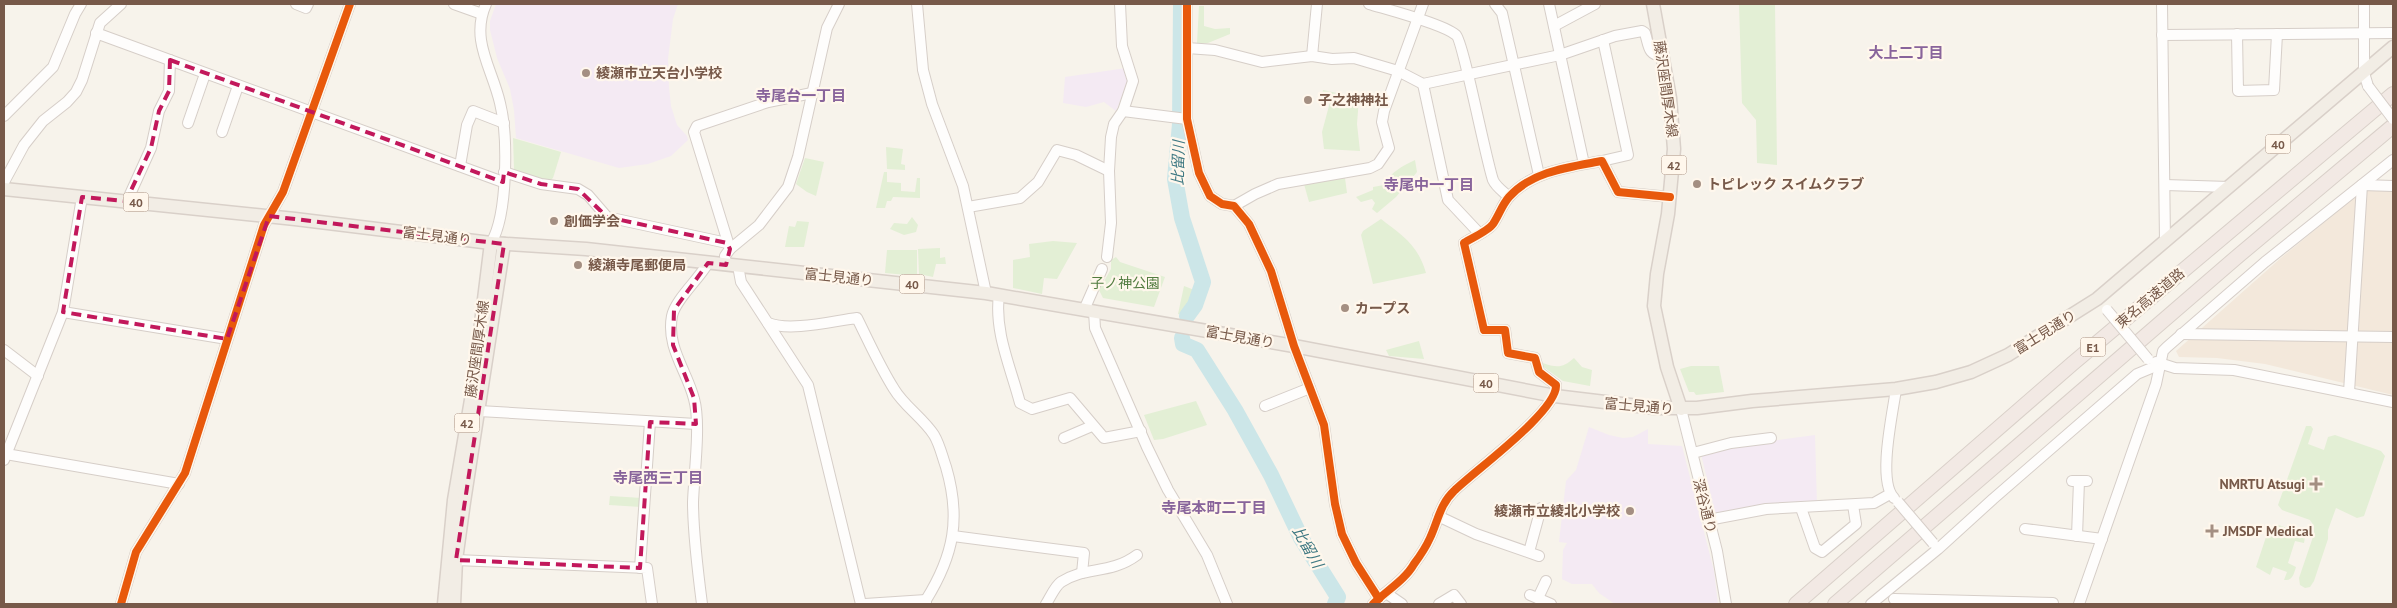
<svg xmlns="http://www.w3.org/2000/svg" width="2397" height="608" font-family="'PT Sans','Noto Sans JP',sans-serif">
	<style>
		.residential { fill: #f3e8db }
		.education { fill: #f4eaf3 }
		.green { fill: #e3efd5 }
		.lines { fill: none; stroke-linecap: round; stroke-linejoin: round }
		.river { stroke: #cce6e8; stroke-width: 16 }
		.minor-casing { stroke: #d6cec8; stroke-width: 12 }
		.major-casing { stroke: #d9d0c9; stroke-width: 15 }
		.highway-casing { stroke: #d9d0c9; stroke-width: 16 }
		.minor { stroke: #fefdfc; stroke-width: 10 }
		.major { stroke: #f2ede5; stroke-width: 12 }
		.highway { stroke: #f2e9e4; stroke-width: 14 }
		.minor-bridge-casing { stroke: #d6cec8; stroke-width: 12; stroke-linecap: butt }
		.minor-bridge { stroke: #fefdfc; stroke-width: 10 }
		.cycleway-casing { stroke: #fff7ec; stroke-width: 11 }
		.cycleway { stroke: #e8590c; stroke-width: 8 }
		.marked { fill: none; stroke: #c2185b; stroke-width: 4; stroke-dasharray: 10 6; stroke-linejoin: round }
		.poi-dot { fill: #a48f82; stroke: #fff7ec; stroke-width: 2 }
		.labels { text-anchor: middle; dominant-baseline: central; stroke-width: 4.5; stroke-linejoin: round; paint-order: stroke }
		.shield { fill: #fff7ec; stroke: #a0887a; stroke-width: 1 }
		.shield-label { font-size: 12px; font-weight: bold; fill: #775949 }
		.poi-label { font-size: 14px; font-weight: bold; fill: #775949; stroke: #fff7ec; text-anchor: start }
		.street-label { font-size: 14px; fill: #775949; stroke: #fff7ec }
		.park-label { font-size: 14px; fill: #537d41; stroke: #fff7ec }
		.neighbourhood-label { font-size: 15px; font-weight: bold; fill: #88649b; stroke: #fff7ec }
		.water-label { font-size: 15px; font-style: italic; fill: #3f7983; stroke: #fff7ec }
	</style>
	<rect width="100%" height="100%" fill="#f7f3eb"/>
	<polygon class="residential" points="2367,187 2393,188 2393,395 2265,364 2217,358 2179,357 2176,351 2282,257"/>
	<g class="education">
		<polygon points="496,4 678,4 673,19 668,59 669,87 671,106 677,125 687,136 688,140 671,156 648,164 619,168 516,138 514,110 510,89 497,58 490,30 490,21"/>
		<polygon points="1126,68 1129,80 1116,111 1104,102 1086,107 1063,103 1065,77"/>
		<polygon points="1589,427 1609,435 1623,438 1633,437 1648,429 1648,444 1682,446 1714,571 1718,604 1615,604 1599,593 1592,584 1572,584 1562,579 1563,550 1567,543 1559,542 1566,481 1576,470"/>
		<polygon points="1815,435 1817,505 1716,516 1701,454 1728,447"/>
	</g>
	<g class="green">
		<polygon points="1739,4 1775,4 1777,165 1757,163 1756,120 1742,103"/>
		<polygon points="1199,6 1204,6 1204,26 1215,29 1230,28 1230,34 1208,43 1197,43"/>
		<polygon points="1323,90 1359,98 1357,124 1360,151 1324,149 1322,132 1330,102 1321,100"/>
		<polygon points="513,138 561,152 553,178 549,181 531,177 514,170"/>
		<polygon points="886,147 903,149 901,164 905,165 905,170 887,169"/>
		<polygon points="805,158 824,162 816,196 807,192 796,184"/>
		<path d="M1415,160L1417,172L1396,197L1377,213L1372,209L1375,203L1372,199L1361,202L1356,197L1373,190V187L1384,185C1390,172 1403,166 1415,160Z"/>
		<polygon points="884,172 887,172 887,182 901,183 901,191 915,192 917,178 920,178 920,198 893,197 891,201 887,201 885,208 876,208"/>
		<polygon points="1345,178 1347,193 1309,202 1304,184"/>
		<polygon points="912,217 918,225 916,232 904,235 890,229 894,223 907,224"/>
		<path d="M1381,219C1403,236 1418,245 1426,273L1373,284L1361,235L1363,231Z"/>
		<polygon points="797,221 809,222 804,247 785,247 789,226 795,227"/>
		<polygon points="1053,241 1077,243 1057,279 1044,278 1042,294 1013,288 1013,260 1030,257 1029,244"/>
		<polygon points="940,248 940,258 945,257 946,264 936,264 933,277 919,274 918,249"/>
		<polygon points="887,250 917,250 917,276 885,273"/>
		<polygon points="1116,257 1120,262 1165,277 1154,307 1103,298 1099,290 1111,269 1111,260"/>
		<polygon points="1184,286 1197,291 1187,317 1178,314"/>
		<polygon points="1419,341 1424,359 1389,356 1386,350"/>
		<path d="M1574,358L1582,367L1592,370L1590,386L1563,381L1542,366L1543,363C1557,368 1563,368 1574,358Z"/>
		<polygon points="1691,366 1719,366 1724,392 1696,395 1694,392 1689,392 1680,369"/>
		<polygon points="1196,401 1207,425 1163,439 1154,440 1144,415"/>
		<polygon points="2306,426 2311,426 2313,429 2308,444 2324,450 2328,437 2335,435 2381,451 2385,456 2364,516 2357,518 2336,508 2328,530 2328,539 2314,581 2310,587 2305,588 2300,585 2299,578 2314,534 2314,526 2310,520 2282,510 2278,505"/>
		<polygon points="610,496 642,498 641,507 609,505"/>
		<path d="M2276,524L2300,533L2305,537L2304,543L2295,541L2288,563L2296,567C2294,573 2293,581 2284,580L2287,572L2273,567L2270,575L2256,567L2269,528Z"/>
	</g>
	<g class="lines">
		<g class="river">
			<polyline points="1181,4 1180,124 1175,179 1182,218 1203,282 1195,305 1187,316"/>
			<polyline points="1182,338 1183,344 1197,350 1235,410 1271,475 1301,538 1338,597 1335,604"/>
		</g>
		<g class="minor-casing">
			<g id="minor">
				<polyline points="296,4 306,8 308,4"/>
				<polyline points="454,4 482,14"/>
				<path d="M486,4C470,40 492,68 500,103C508,135 508,215 491,243"/>
				<polyline points="917,4 923,70 932,104 963,186 986,293"/>
				<polyline points="1187,4 1187,119 1199,173 1210,196 1222,204 1234,206 1249,224 1271,271 1294,346 1324,425 1335,504 1342,534 1356,563 1379,599"/>
				<path d="M1369,4C1389,10 1443,24 1456,35C1463,41 1486,160 1493,180C1496,187 1504,192 1509,197"/>
				<polyline points="1495,4 1502,13 1539,175"/>
				<polyline points="1549,4 1584,164"/>
				<polyline points="2162,4 2165,242"/>
				<polyline points="2364,4 2364,73 2368,86"/>
				<polyline points="1554,26 1595,4"/>
				<polyline points="96,33 503,182"/>
				<polyline points="2237,34 2238,91 2274,90 2277,34"/>
				<polyline points="2162,35 2393,33"/>
				<path d="M1187,48L1215,50L1262,62L1312,56L1332,59L1354,58L1398,71L1423,84L1560,55L1615,36L1642,31L1645,33C1649,46 1648,56 1663,56"/>
				<polyline points="1312,56 1317,4"/>
				<polyline points="1423,84 1448,200 1479,233"/>
				<polyline points="1123,111 1187,119"/>
				<polyline points="4,116 53,67 75,14 81,4"/>
				<polyline points="188,123 205,74"/>
				<polyline points="222,132 238,86"/>
				<polyline points="1602,161 1628,155 1603,40"/>
				<polyline points="460,166 467,125 473,111 504,123"/>
				<polyline points="504,172 541,184 578,189 588,195 607,217 727,243"/>
				<polyline points="4,182 24,145 43,121 67,102 76,92 82,80 100,23 121,4"/>
				<polyline points="2165,185 2229,187"/>
				<polyline points="2362,185 2393,186"/>
				<polyline points="127,201 151,148 159,111 169,91 170,60"/>
				<polyline points="1234,206 1255,194 1278,184 1370,168 1378,164 1389,148 1382,122 1384,111 1423,4"/>
				<polyline points="968,207 1020,198 1038,182 1057,150 1076,155 1109,171"/>
				<polyline points="730,249 694,132 697,126 768,102 812,93"/>
				<polyline points="1107,257 1111,223 1109,171 1111,137 1114,124 1123,111 1133,81 1122,46 1120,4"/>
				<polyline points="726,265 725,256 730,249 759,225 788,187 798,157 827,28 839,4"/>
				<polyline points="738,266 741,282 808,385 861,604"/>
				<path d="M999,295C994,332 1011,368 1020,403L1032,409L1070,398L1104,438L1141,431"/>
				<polyline points="1084,310 1102,269"/>
				<polyline points="1094,311 1095,328 1147,447 1168,490 1207,555 1227,604"/>
				<polyline points="63,312 227,339"/>
				<path d="M768,323C790,332 833,321 857,318C869,342 880,367 894,389C904,406 923,418 934,435C940,445 942,456 946,467C961,518 954,555 926,600"/>
				<polyline points="2181,334 2393,337"/>
				<polyline points="4,350 38,376"/>
				<polyline points="2156,362 2175,368 2234,370 2393,402"/>
				<polyline points="2349,392 2362,185"/>
				<polyline points="1265,406 1310,388"/>
				<polyline points="1681,409 1717,551 1726,604"/>
				<polyline points="479,411 696,424"/>
				<polyline points="1064,438 1092,426"/>
				<polyline points="1693,453 1731,443 1771,438"/>
				<polyline points="6,454 179,484"/>
				<polyline points="4,460 63,312 82,197"/>
				<polyline points="2072,481 2087,481"/>
				<path d="M1894,498C1877,481 1893,412 1896,389"/>
				<polyline points="1801,508 1815,548 1822,552 1856,524 1853,505"/>
				<polyline points="1438,516 1476,534 1539,556"/>
				<polyline points="1708,520 1766,509 1874,503 1890,494"/>
				<polyline points="2025,529 2102,539"/>
				<polyline points="953,536 1084,553 1082,573"/>
				<polyline points="2077,536 2079,481"/>
				<polyline points="1529,552 1541,508"/>
				<polyline points="456,560 647,568 652,604"/>
				<polyline points="640,568 650,422"/>
				<polyline points="1386,593 1402,604"/>
				<polyline points="1530,595 1551,604"/>
				<polyline points="1538,598 1546,581"/>
				<polyline points="1894,599 2053,603"/>
				<polyline points="121,604 136,552 185,473 264,225 283,192 350,4"/>
				<path d="M702,604C698,573 693,533 693,502C694,474 701,423 694,399C687,371 666,347 672,316C675,300 699,279 708,263"/>
				<polyline points="865,604 926,600 926,604"/>
				<path d="M1046,604C1050,598 1055,586 1061,582C1085,566 1110,575 1137,555"/>
				<path d="M1373,604C1386,591 1405,580 1414,564C1420,556 1426,547 1430,538C1438,521 1440,504 1454,491C1474,471 1558,411 1556,385L1539,372L1535,358L1508,353L1505,330H1484L1464,243C1472,238 1488,231 1493,224C1499,215 1502,205 1509,197C1532,171 1570,167 1602,161L1618,192L1670,197"/>
				<polyline points="1439,604 1454,595 1461,604"/>
				<polyline points="1871,604 1938,549 1993,499 2137,374 2161,364"/>
				<polyline points="2079,604 2156,384 2163,351 2167,347 2265,262 2393,160"/>
			</g>
		</g>
		<g class="major-casing">
			<g id="major">
				<polyline points="1653,4 1670,98 1674,149 1668,214 1657,274 1654,306 1667,367 1681,409"/>
				<polyline points="4,189 295,219 491,243 586,249 986,293 1294,346 1555,396 1655,408 1697,408 1752,401 1896,389 1936,382 1971,372 2008,355 2097,299 2393,47"/>
				<polyline points="444,604 454,500 473,388 491,243"/>
				<polyline points="454,604 456,560 464,502 504,244"/>
			</g>
		</g>
		<g class="highway-casing">
			<g id="highway">
				<polyline points="1796,604 2072,364 2393,94"/>
				<polyline points="1835,604 2238,256 2393,126"/>
			</g>
		</g>
		<use href="#minor" class="minor"/>
		<use href="#major" class="major"/>
		<use href="#highway" class="highway"/>
		<g class="minor-bridge-casing">
			<g id="minor-bridge">
				<polyline points="2368,86 2393,119"/>
				<polyline points="2107,310 2148,359"/>
				<polyline points="1898,502 1933,543"/>
			</g>
		</g>
		<use href="#minor-bridge" class="minor-bridge"/>
		<g class="cycleway-casing">
			<g id="cycleway">
				<polyline points="1187,4 1187,119 1199,173 1210,196 1222,204 1234,206 1249,224 1271,271 1294,346 1324,425 1335,504 1342,534 1356,563 1379,599"/>
				<polyline points="121,604 136,552 185,473 264,225 283,192 350,4"/>
				<path d="M1373,604C1386,591 1405,580 1414,564C1420,556 1426,547 1430,538C1438,521 1440,504 1454,491C1474,471 1558,411 1556,385L1539,372L1535,358L1508,353L1505,330H1484L1464,243C1472,238 1488,231 1493,224C1499,215 1502,205 1509,197C1532,171 1570,167 1602,161L1618,192L1670,197"/>
			</g>
		</g>
		<use href="#cycleway" class="cycleway"/>
	</g>
	<path class="marked" d="M170,60L503,182L504,172L541,184L578,189L607,217L727,243L730,249L726,265L708,263L674,310L673,345L694,398L696,424L650,422L640,568L456,560L504,244L269,216L227,339L63,312L82,197L126,201L151,148L159,111L169,91Z"/>
	<g class="poi-dot">
		<circle cx="586" cy="73" r="5"/>
		<circle cx="1308" cy="100" r="5"/>
		<circle cx="1697" cy="184" r="5"/>
		<circle cx="554" cy="221" r="5"/>
		<circle cx="578" cy="265" r="5"/>
		<circle cx="1345" cy="308" r="5"/>
		<path d="M2313.5 476.5h5v5h5v5h-5v5h-5v-5h-5v-5h5z"/>
		<circle cx="1630" cy="511" r="5"/>
		<path d="M2209.5 523.5h5v5h5v5h-5v5h-5v-5h-5v-5h5z"/>
	</g>
	<g class="labels">
		<g class="shield">
			<rect x="2265.5" y="134.5" width="25" height="19" rx="4"/>
			<rect x="1661.5" y="155.5" width="25" height="19" rx="4"/>
			<rect x="123.5" y="192.5" width="25" height="19" rx="4"/>
			<rect x="899.5" y="274.5" width="25" height="19" rx="4"/>
			<rect x="2080.5" y="337.5" width="25" height="19" rx="4"/>
			<rect x="1473.5" y="373.5" width="25" height="19" rx="4"/>
			<rect x="454.5" y="413.5" width="25" height="19" rx="4"/>
		</g>
		<g class="shield-label">
			<text x="2278" y="144">40</text>
			<text x="1674" y="165">42</text>
			<text x="136" y="202">40</text>
			<text x="912" y="284">40</text>
			<text x="2093" y="347">E1</text>
			<text x="1486" y="383">40</text>
			<text x="467" y="423">42</text>
		</g>
		<g class="poi-label">
			<text x="596" y="73">綾瀬市立天台小学校</text>
			<text x="1318" y="100">子之神神社</text>
			<text x="1707" y="184">トピレック スイムクラブ</text>
			<text x="564" y="221">創価学会</text>
			<text x="588" y="265">綾瀬寺尾郵便局</text>
			<text x="1355" y="308">カープス</text>
			<text x="2305" y="484" text-anchor="end">NMRTU Atsugi</text>
			<text x="1620" y="511" text-anchor="end">綾瀬市立綾北小学校</text>
			<text x="2223" y="531">JMSDF Medical</text>
		</g>
		<g class="street-label">
			<text transform="translate(1666 89) rotate(82)">藤沢座間厚木線</text>
			<text transform="translate(437 236) rotate(7)">富士見通り</text>
			<text transform="translate(839 277) rotate(6)">富士見通り</text>
			<text transform="translate(2150 298) rotate(-40)">東名高速道路</text>
			<text transform="translate(2045 332) rotate(-32)">富士見通り</text>
			<text transform="translate(1240 337) rotate(10)">富士見通り</text>
			<text transform="translate(477 349) rotate(-82)">藤沢座間厚木線</text>
			<text transform="translate(1639 406) rotate(5)">富士見通り</text>
			<text transform="translate(1705 506) rotate(76)">深谷通り</text>
		</g>
		<g class="park-label">
			<text x="1125" y="283">子ノ神公園</text>
		</g>
		<g class="neighbourhood-label">
			<text x="1906" y="52">大上二丁目</text>
			<text x="801" y="95">寺尾台一丁目</text>
			<text x="1429" y="184">寺尾中一丁目</text>
			<text x="658" y="477">寺尾西三丁目</text>
			<text x="1214" y="507">寺尾本町二丁目</text>
		</g>
		<g class="water-label">
			<text transform="translate(1178 163) rotate(-89)">比留川</text>
			<text transform="translate(1308 547) rotate(60)">比留川</text>
		</g>
	</g>
	<rect width="2397" height="608" fill="none" stroke="#775949" stroke-width="10"/>
</svg>
